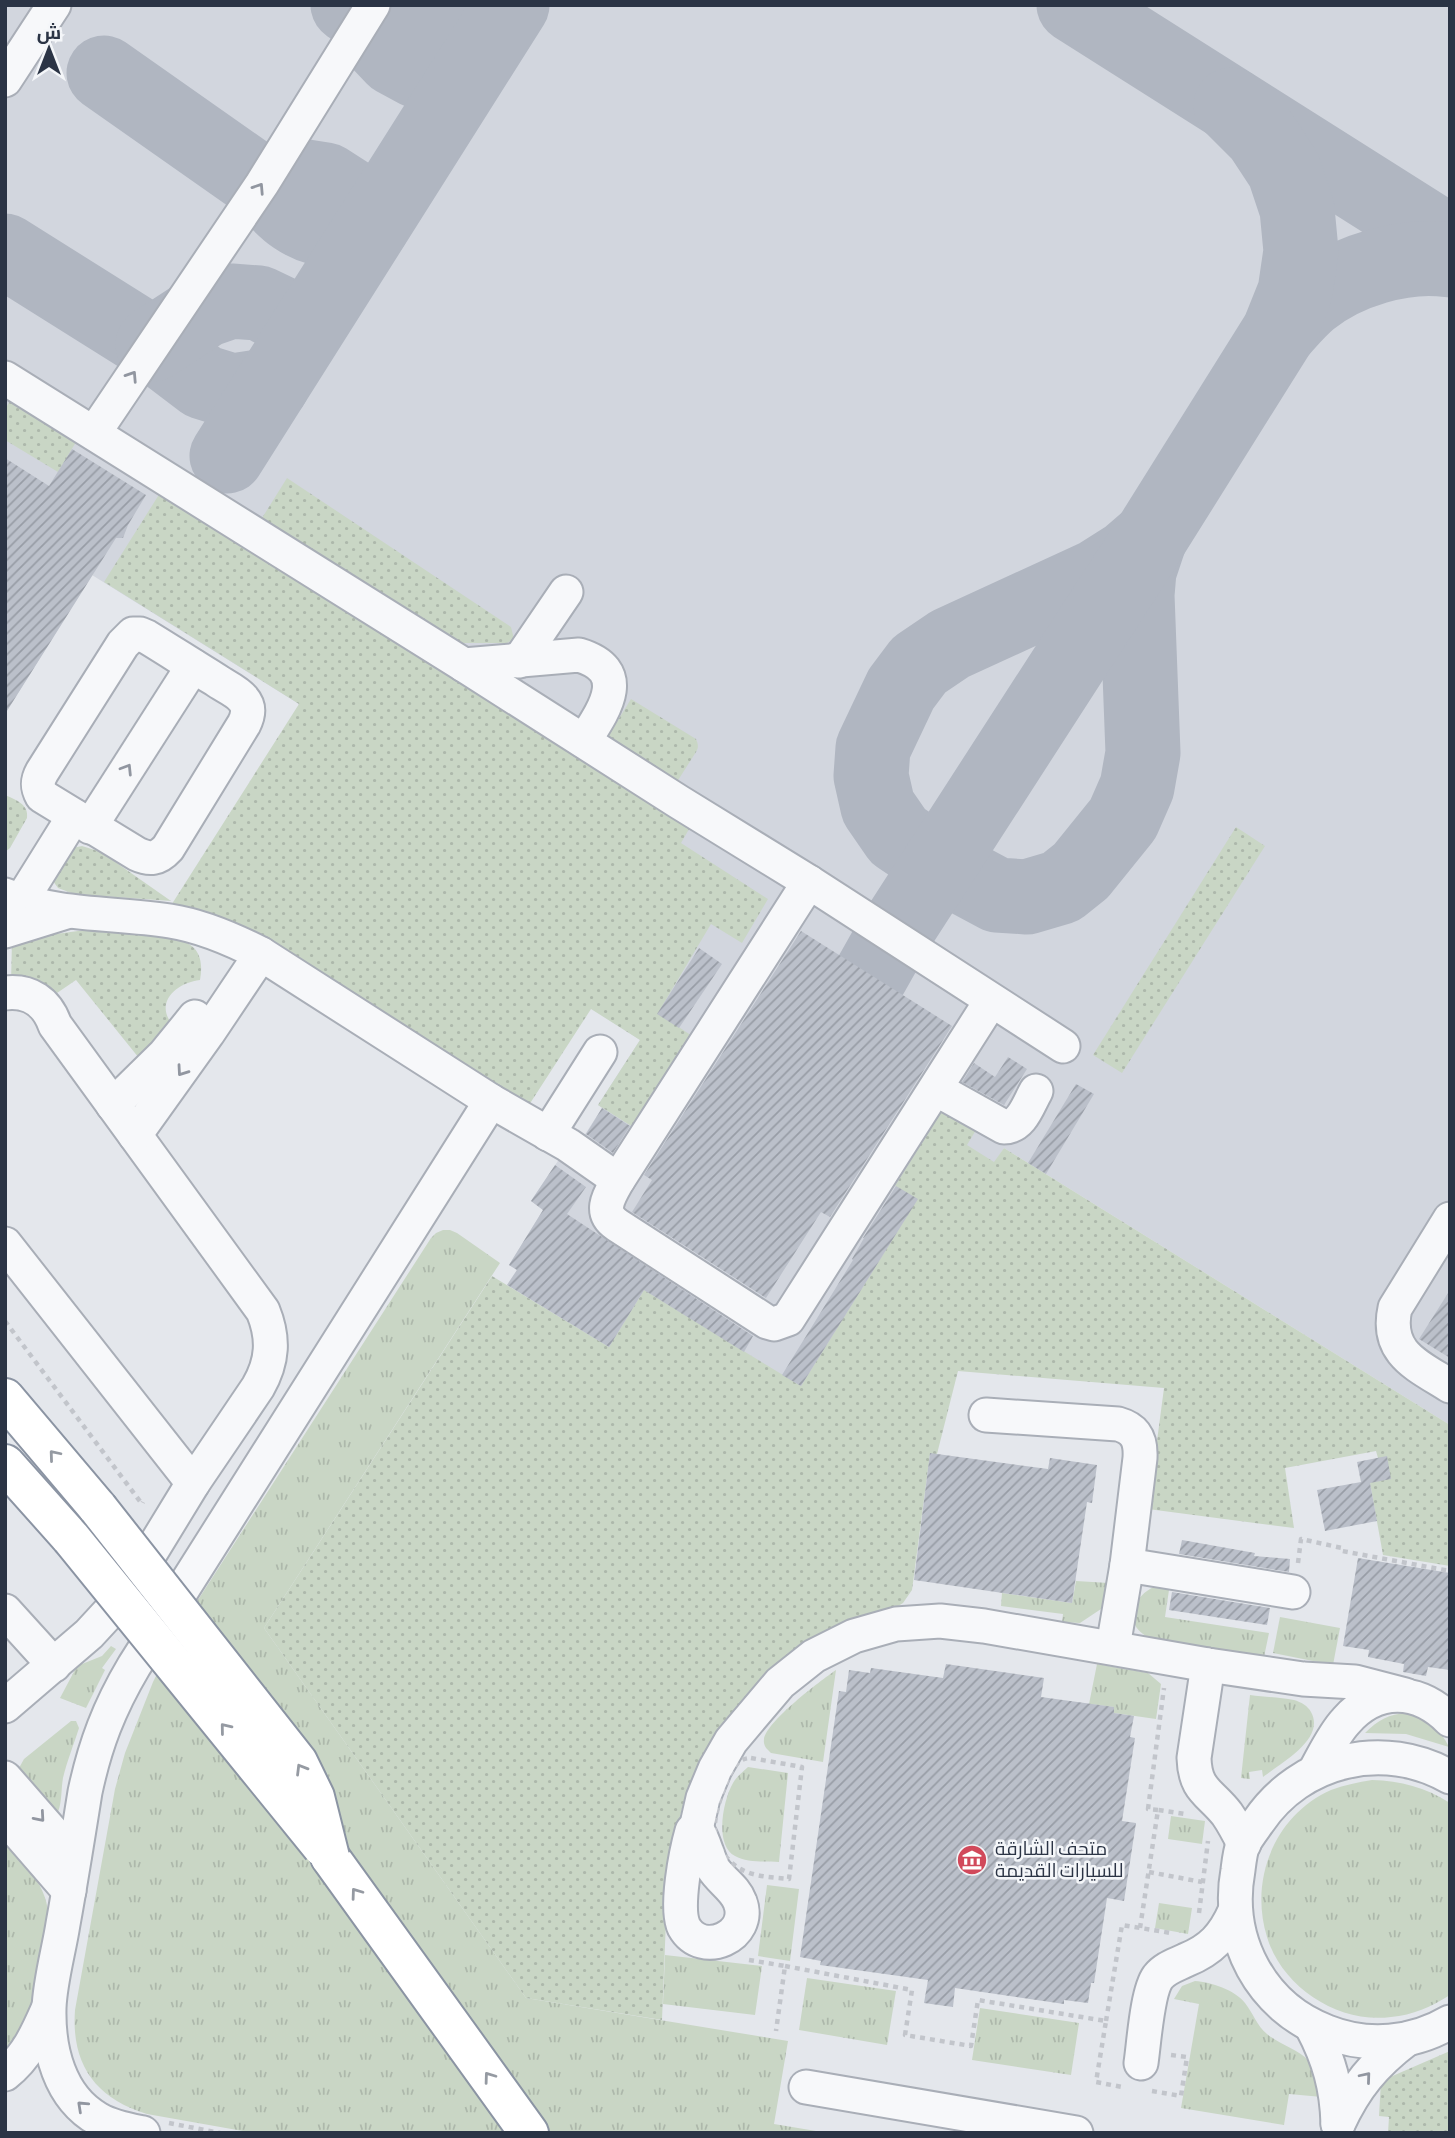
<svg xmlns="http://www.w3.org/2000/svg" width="1455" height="2138" font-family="'Alegreya Sans',Cairo,sans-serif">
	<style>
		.built { fill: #d2d6de }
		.grass { fill: url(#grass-tufts) }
		.garden { fill: url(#garden-dots) }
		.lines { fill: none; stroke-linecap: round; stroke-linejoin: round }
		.taxiway { stroke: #b0b6c1; stroke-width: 75 }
		.building { fill: url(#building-hatch) }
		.minor-casing { stroke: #a9aeb7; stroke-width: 37 }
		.highway-casing { stroke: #8b94a3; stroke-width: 42 }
		.path { stroke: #c2c5cb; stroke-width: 4.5; stroke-dasharray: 5 5; stroke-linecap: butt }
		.minor { stroke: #f7f8fa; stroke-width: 33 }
		.highway { stroke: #fff; stroke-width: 38 }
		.highway-bridge-casing { stroke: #8b94a3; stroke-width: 42; stroke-linecap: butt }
		.highway-bridge { stroke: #fff; stroke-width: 38 }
		.oneway { stroke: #9196a0 }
		.oneway2 { stroke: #959aa2 }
		.labels { text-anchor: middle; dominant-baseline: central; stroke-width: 5; stroke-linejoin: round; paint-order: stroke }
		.poi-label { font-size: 19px; fill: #2b3445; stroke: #f4f6f9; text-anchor: start }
	</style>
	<defs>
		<pattern id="grass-tufts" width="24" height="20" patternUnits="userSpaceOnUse" patternTransform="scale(1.75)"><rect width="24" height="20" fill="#c9d6c5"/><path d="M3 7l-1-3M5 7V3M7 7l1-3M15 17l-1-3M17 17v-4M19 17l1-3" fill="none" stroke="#adb8ab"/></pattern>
		<pattern id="garden-dots" width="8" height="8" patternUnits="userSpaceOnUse" patternTransform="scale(1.75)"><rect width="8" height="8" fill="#c9d6c5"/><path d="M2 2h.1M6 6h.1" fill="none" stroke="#adb8ab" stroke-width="1.8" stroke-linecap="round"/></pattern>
		<pattern id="building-hatch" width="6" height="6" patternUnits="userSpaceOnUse" patternTransform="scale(1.75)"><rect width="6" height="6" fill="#bbc0ca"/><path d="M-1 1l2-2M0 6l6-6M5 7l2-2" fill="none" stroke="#989da6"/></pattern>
	</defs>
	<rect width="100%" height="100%" fill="#e4e7ec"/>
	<polygon class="built" points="5,5 1450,5 1450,1425 1004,1148 803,1468 507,1285 517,1270 509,1265 543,1210 531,1201 576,1134 584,1136 602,1108 598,1105 640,1040 591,1008 604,894 92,575 5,714"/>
	<g class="grass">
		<path d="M443,1230H450L457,1233L500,1263L264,1628L526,1998L788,2041L774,2124L828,2133H254L147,2114C95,2098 71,2064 75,2010L115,1789L125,1753L153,1682L173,1642L196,1603L431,1238L436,1233Z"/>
		<polygon points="1076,1581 1109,1583 1107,1605 1080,1623 1062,1622 1063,1614 1001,1606 1002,1593 1072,1603"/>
		<path d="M1158,1586L1169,1590L1165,1617L1269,1633L1264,1657L1165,1641C1157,1639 1149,1639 1143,1634C1122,1619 1138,1590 1158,1586Z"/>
		<polygon points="1280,1617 1340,1628 1333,1665 1273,1653"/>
		<polygon points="111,1646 116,1649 102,1668 105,1670 86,1708 60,1698 77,1666 102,1656"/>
		<polygon points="1097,1664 1148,1673 1161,1684 1156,1719 1114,1713 1114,1707 1089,1704"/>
		<path d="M836,1670L823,1762L771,1753C767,1749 763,1746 764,1739C767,1721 820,1681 836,1670Z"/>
		<path d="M1250,1695C1264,1697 1280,1697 1294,1700C1301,1702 1308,1706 1311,1712C1326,1739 1281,1763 1263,1777L1262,1770L1249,1772L1250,1779L1241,1778Z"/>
		<path d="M1407,1713C1428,1718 1440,1729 1449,1747L1406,1734L1365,1733C1378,1720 1389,1714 1407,1713Z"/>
		<path d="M71,1721H76L79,1728C74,1744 67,1761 63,1778C61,1789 62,1802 58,1812L20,1772L19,1768L24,1759Z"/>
		<path d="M748,1767L788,1773L779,1862C766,1861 747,1863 735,1856C714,1845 723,1800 733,1783C736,1777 743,1772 748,1767Z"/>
		<path d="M1372,1780C1401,1781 1425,1787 1450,1803V1995C1431,2007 1413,2015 1391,2017C1338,2024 1282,1987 1267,1937C1249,1879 1275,1815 1331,1790C1345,1785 1358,1782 1372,1780Z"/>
		<polygon points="1171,1816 1205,1821 1202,1844 1168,1839"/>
		<path d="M5,1842C27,1868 47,1884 49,1919L32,2016L5,2057Z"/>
		<polygon points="767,1885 799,1889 790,1961 758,1956"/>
		<polygon points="1159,1903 1192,1908 1188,1934 1155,1928"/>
		<polygon points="665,1955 762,1966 755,2015 663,2004"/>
		<polygon points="807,1978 896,1991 887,2045 799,2030"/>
		<path d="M1195,1981C1211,1982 1235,1990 1245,2003C1253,2013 1257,2026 1267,2034C1280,2045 1298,2049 1309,2061C1317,2069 1318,2087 1322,2097L1289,2094L1284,2125L1181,2108L1199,2004L1174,1999L1182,1986Z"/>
		<polygon points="980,2008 1079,2023 1071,2075 972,2060"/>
	</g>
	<g class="garden">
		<polygon points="10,401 76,442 58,472 5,440 5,409"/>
		<polygon points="287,478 511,627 514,639 507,643 462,643 453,641 262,518"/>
		<polygon points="160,493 692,824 681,843 768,899 742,943 711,924 658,1013 695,1038 636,1129 598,1105 640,1040 591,1009 529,1105 273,945 170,907 299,704 104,582"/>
		<path d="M631,699L696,739C698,744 699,747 696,752L675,785L605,741Z"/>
		<path d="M5,795C16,800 29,804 27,818L10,848L5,852Z"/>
		<polygon points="1236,827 1265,846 1122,1073 1093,1055"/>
		<polygon points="82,846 101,852 171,901 74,894 58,888 53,881 72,848"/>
		<path d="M78,931C104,931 178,929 195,949C202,958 202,969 200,980C174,983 152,1006 176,1028L143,1063L76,980L57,993L45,985L11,983L12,940Z"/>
		<polygon points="943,1109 976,1130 967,1145 994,1162 1004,1148 1450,1425 1450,1566 1383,1555 1370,1483 1378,1458 1376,1451 1285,1468 1294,1528 1148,1509 1164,1388 958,1371 937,1454 930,1454 912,1590 903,1603 895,1608 775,1669 748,1694 729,1717 712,1743 697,1770 685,1798 677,1827 668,1870 662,2020 526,1998 264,1628 492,1276 609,1347 644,1290 801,1386 917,1200 895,1186"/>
		<polygon points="1450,2051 1450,2133 1388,2133 1389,2117 1379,2116 1381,2081"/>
	</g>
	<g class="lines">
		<g class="taxiway">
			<path d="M348,5L366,17L375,38L394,58L418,71L446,74L472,67C468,60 464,50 459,43C435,16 398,18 366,17"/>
			<polyline points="1074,5 1450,243"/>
			<path d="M104,73L262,184C284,211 302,229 339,231C349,231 362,227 372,226L354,198L326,180L294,175L262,184"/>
			<polyline points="5,251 153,344 203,382 232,391 272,385"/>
			<path d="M1279,332C1289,321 1299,309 1310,300C1346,271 1404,253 1450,260"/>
			<polyline points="153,344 205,310 231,301 259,303 284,315 302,336"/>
			<polyline points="227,456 512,5"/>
			<polygon points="1150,538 1139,571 1137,595 1143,753 1137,787 1123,819 1081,871 1061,887 1027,897 997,895 941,865 898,836 878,807 871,776 873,748 901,689 919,665 950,644 1098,576 1128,557"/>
			<polyline points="871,975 893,936 1150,538 1279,332 1295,292 1301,251 1297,209 1284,170 1261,135 1231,105"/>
		</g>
	</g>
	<g class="building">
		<polygon points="72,449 146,495 128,525 123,538 116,538 5,714 5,458 49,486"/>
		<polygon points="801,931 952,1026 830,1217 821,1212 766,1298 632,1212 652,1180 644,1175"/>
		<polygon points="699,948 722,964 679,1028 657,1014"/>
		<polygon points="1008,1057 1027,1069 1004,1105 962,1082 974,1063 995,1077"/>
		<polygon points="1076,1084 1094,1094 1046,1174 1028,1163"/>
		<polygon points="602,1108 630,1126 613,1153 586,1134"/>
		<polygon points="555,1165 586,1187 567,1214 753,1336 744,1352 644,1290 609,1347 507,1285 517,1270 509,1265 543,1210 531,1201"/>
		<polygon points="896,1186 918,1199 801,1386 782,1375 853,1260 852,1259 864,1238 863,1238"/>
		<polygon points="1450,1290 1450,1358 1419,1339"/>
		<polygon points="930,1453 1048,1469 1050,1458 1097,1465 1092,1503 1087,1502 1072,1603 914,1580"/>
		<polygon points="1387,1456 1391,1479 1370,1483 1377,1521 1325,1531 1317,1490 1361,1482 1357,1462"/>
		<polygon points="1182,1540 1255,1553 1254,1556 1290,1559 1289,1572 1179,1554"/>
		<polygon points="1358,1558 1450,1573 1450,1670 1428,1667 1426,1676 1403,1672 1404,1664 1368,1657 1369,1650 1343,1646"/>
		<polygon points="1172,1592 1270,1608 1267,1625 1169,1610"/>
		<polygon points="946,1664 1044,1678 1041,1697 1114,1707 1114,1713 1134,1716 1130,1737 1135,1738 1122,1821 1136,1823 1124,1901 1107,1898 1094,1983 1091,1983 1088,2003 1064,2000 1064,2004 955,1988 953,2007 924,2003 928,1980 820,1965 821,1961 800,1957 839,1691 846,1692 849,1670 870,1673 871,1668 943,1678"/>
	</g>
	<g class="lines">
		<g class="minor-casing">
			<g id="minor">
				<polyline points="5,80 54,5"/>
				<polyline points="5,378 464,665 679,802 809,882 1063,1046"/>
				<polyline points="94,433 262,184 373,5"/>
				<path d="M133,634H140L147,637C170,651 193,666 216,680C224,686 237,691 243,699C250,707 248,716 244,724L168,848C158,859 150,860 137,854L42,796C37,787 37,781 42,772L123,644Z"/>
				<polyline points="519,661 566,592"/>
				<path d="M464,665L579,655C632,671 604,710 584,741"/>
				<polyline points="90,827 193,666"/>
				<path d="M809,882L618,1180C609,1196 598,1212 617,1225L767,1322L774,1324L788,1319L991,1001"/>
				<path d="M5,895C61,917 112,912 170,921C202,926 232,939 261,954L491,1101L568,1145L618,1180"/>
				<polyline points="21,901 74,816"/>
				<polyline points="5,931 66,912"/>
				<path d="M5,993C30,990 47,1002 55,1025L263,1311C274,1338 273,1361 258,1387L193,1483L132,1583L113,1608L89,1634L5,1706"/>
				<path d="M936,1089L1004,1127C1022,1127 1028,1105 1036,1091"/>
				<polyline points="113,1105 165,1054 195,1017"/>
				<polyline points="548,1134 600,1052"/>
				<polyline points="135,1135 208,1033 261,954"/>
				<path d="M1450,1219L1395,1308C1385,1353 1417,1365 1450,1386"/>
				<polyline points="5,1244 193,1483"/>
				<path d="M986,1415L1118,1424C1136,1429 1141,1440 1140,1458L1127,1565L1113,1647"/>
				<polyline points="1127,1565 1293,1592"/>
				<polyline points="5,1611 54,1665"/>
				<path d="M1208,1665L1194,1758C1195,1791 1210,1792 1227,1814C1234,1824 1239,1834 1244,1844"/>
				<path d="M1315,1771C1324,1755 1333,1735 1346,1721C1377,1686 1418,1688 1450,1720"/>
				<path d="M1450,1777C1384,1739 1300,1759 1258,1822C1253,1829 1247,1837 1243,1844C1240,1852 1239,1862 1238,1870C1225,1940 1261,2007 1327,2032C1367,2048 1413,2044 1450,2022"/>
				<polyline points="5,1778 74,1857"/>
				<polyline points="5,1817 69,1891"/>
				<polyline points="696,1829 703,1798 715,1769 731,1741 780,1683 814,1656 854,1636 896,1624 940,1621 984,1626 1208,1665 1303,1679 1355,1682 1405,1695"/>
				<path d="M696,1829C702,1835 708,1858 713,1868C720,1880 735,1888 740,1902C753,1936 702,1959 684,1927C675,1908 686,1852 692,1831Z"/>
				<path d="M1312,2027C1329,2059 1337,2088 1338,2124"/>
				<path d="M1141,2063C1144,2043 1147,1992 1158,1977C1165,1968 1176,1965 1186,1960C1211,1950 1224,1936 1235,1911"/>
				<path d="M5,2074C27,2057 37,2034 48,2009"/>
				<polyline points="806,2087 1076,2133"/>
				<path d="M1338,2124C1355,2087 1374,2064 1407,2039"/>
				<path d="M143,2133C128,2130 111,2127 98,2119C59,2097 48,2049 49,2008C50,1981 59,1950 63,1924C71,1880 78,1836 85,1792C95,1745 109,1708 134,1666L491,1101"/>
			</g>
		</g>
		<g class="highway-casing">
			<g id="highway">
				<polyline points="5,1398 98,1508"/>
				<polyline points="5,1464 71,1538"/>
				<polyline points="330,1857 529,2133"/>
			</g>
		</g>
		<g class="path">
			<polyline points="5,1321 142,1504 143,1502"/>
			<polyline points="1298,1563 1301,1539 1342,1548 1342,1551 1450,1571"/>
			<path d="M751,1758L802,1767L789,1879C769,1877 748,1877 732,1863C723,1855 717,1843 715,1830C713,1816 727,1775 737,1764C741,1760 745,1758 751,1758Z"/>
			<polyline points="1158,1810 1148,1809 1164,1688"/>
			<polyline points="1149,1872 1202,1882"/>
			<polyline points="1199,1913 1208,1841"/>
			<polyline points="1140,1928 1158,1810 1185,1814"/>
			<polyline points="749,1960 785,1966 776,2031"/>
			<polyline points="785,1966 912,1990 905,2035 971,2046 978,2000 1106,2021 1096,2082 1122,2087"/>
			<polyline points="1106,2021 1122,1925 1171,1933"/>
			<polyline points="1152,2091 1181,2096 1187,2057 1171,2055"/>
			<polyline points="169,2123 220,2133"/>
		</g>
		<use href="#minor" class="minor"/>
		<use href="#highway" class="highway"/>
		<g class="highway-bridge-casing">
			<g id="highway-bridge">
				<polyline points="98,1508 298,1762 315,1797 330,1857"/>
				<polyline points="71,1538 322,1847"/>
			</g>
		</g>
		<use href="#highway-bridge" class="highway-bridge"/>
	</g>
	<defs><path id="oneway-chevron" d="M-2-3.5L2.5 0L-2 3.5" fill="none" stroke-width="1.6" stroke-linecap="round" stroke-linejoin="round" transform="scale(1.75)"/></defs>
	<g class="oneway">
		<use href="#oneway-chevron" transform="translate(259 188) rotate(-57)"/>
		<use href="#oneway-chevron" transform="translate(132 376) rotate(-57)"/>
		<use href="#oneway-chevron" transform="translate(127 769) rotate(-58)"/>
		<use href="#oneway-chevron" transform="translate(182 1071) rotate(125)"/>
		<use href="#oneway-chevron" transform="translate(40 1817) rotate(49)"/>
		<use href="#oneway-chevron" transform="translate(1366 2077) rotate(-50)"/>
		<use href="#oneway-chevron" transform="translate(82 2106) rotate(-137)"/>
	</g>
	<g class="oneway2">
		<use href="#oneway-chevron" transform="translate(54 1455) rotate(-130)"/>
		<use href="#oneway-chevron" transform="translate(225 1728) rotate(-129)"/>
		<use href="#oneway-chevron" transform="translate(301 1769) rotate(-121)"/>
		<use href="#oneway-chevron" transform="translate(356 1893) rotate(-126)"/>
		<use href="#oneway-chevron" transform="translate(489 2077) rotate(-126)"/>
	</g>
	<defs>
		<g id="museum-disc" transform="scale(1.575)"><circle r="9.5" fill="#d1495b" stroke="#f4f6f9"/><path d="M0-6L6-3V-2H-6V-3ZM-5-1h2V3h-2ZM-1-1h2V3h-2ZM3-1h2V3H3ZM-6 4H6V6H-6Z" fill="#fff"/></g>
	</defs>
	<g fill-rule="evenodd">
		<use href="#museum-disc" x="972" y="1860"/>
	</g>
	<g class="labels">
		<g class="poi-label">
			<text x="995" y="1849">متحف الشارقة<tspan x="995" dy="22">للسيارات القديمة</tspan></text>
		</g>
	</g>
	<rect width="1455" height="2138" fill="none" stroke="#2b3445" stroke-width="14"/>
	<g transform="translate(49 49)" stroke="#f4f6f9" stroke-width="5" paint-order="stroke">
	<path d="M0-5L12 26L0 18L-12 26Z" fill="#2b3445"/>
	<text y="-10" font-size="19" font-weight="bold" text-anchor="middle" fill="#2b3445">ش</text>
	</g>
</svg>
